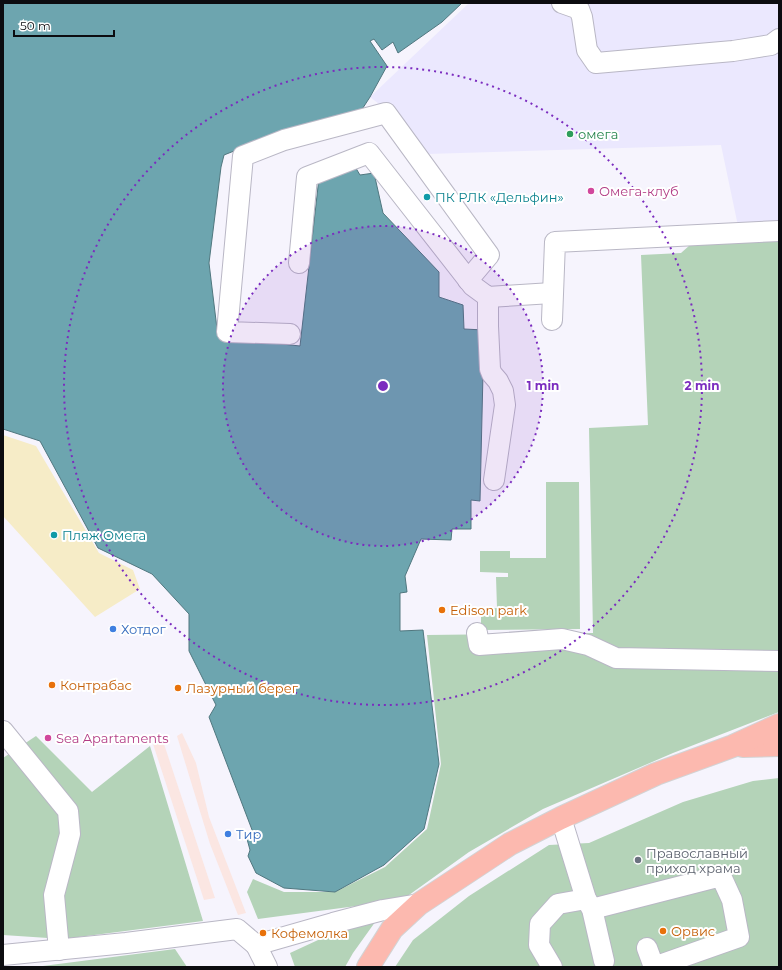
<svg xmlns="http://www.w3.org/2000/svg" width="782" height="970" font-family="Montserrat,sans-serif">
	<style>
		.commercial { fill: #fbe6e2 }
		.built { fill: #ebe8fe }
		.green { fill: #b4d3b8 }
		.sand { fill: #f6ecc7 }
		.water { fill: #6da5af; stroke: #50777f }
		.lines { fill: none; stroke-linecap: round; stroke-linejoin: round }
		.minor-casing { stroke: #b9b7c5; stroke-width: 22 }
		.major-casing { stroke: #d3d3d4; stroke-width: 24 }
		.minor { stroke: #fff; stroke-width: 20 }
		.major { stroke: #fcb9af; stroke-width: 22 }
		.ring { fill: none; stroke: #7b2cbf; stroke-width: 2; stroke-dasharray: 2 4 }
		.leisure-dot { fill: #2e9e5b; stroke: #fff; stroke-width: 1.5 }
		.hotel-dot { fill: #d1479c; stroke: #fff; stroke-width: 1.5 }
		.culture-dot { fill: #0f9aa8; stroke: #fff; stroke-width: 1.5 }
		.food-dot { fill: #e8710a; stroke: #fff; stroke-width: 1.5 }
		.shop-dot { fill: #3f7fe0; stroke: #fff; stroke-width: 1.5 }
		.worship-dot { fill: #6b7280; stroke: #fff; stroke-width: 1.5 }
		.labels { text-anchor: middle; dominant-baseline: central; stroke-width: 4; stroke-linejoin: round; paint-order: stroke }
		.leisure-label { font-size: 13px; fill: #27864d; stroke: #fff; text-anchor: start }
		.hotel-label { font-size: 13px; fill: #b23c85; stroke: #fff; text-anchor: start }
		.culture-label { font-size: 13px; fill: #0d838f; stroke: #fff; text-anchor: start }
		.food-label { font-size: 13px; fill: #c56008; stroke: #fff; text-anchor: start }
		.shop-label { font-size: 13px; fill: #366cbe; stroke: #fff; text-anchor: start }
		.worship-label { font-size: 13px; fill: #5b616d; stroke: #fff; text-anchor: start }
		.centre { fill: #7b2cbf; stroke: #fff; stroke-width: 2 }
		.ring-label { font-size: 12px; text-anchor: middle; font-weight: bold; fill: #7b2cbf; stroke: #fff; stroke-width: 4; stroke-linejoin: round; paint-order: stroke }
	</style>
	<rect width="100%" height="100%" fill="#f6f4fd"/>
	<g class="commercial">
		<polygon points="182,733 196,763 209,817 246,913 238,915 210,844 177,736"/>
		<polygon points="163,741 215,898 204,900 153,744"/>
	</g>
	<polygon class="built" points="469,3 779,3 779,223 738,226 721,145 427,154 388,111 370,97"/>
	<g class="green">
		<polygon points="779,241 779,712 673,753 543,809 469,852 402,900 258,919 247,892 253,879 284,892 335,892 385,867 427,829 441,764 427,635 593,633 589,428 648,425 641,255 681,253 690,245"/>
		<polygon points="546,482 579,482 580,629 481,630 481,609 497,608 496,577 508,577 508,573 480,572 480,551 510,551 510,558 546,558"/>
		<polygon points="36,736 92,792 150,746 203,921 63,939 3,935 3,758"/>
		<polygon points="779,778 779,967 395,967 413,940 469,896 549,845 589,843 683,802 753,781"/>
		<polygon points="378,918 353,953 345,967 295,967 290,953 344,928"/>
		<polygon points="175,949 187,967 35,967"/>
	</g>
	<polygon class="sand" points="3,435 36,446 99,553 133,570 140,589 95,617 3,516"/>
	<polygon class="water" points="3,3 462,3 442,22 398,53 393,42 382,50 374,39 370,41 387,66 370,97 357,117 284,131 224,155 221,167 209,263 218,337 300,346 319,178 354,165 360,175 374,173 383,213 439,272 439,297 463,305 464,329 484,330 480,501 471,500 471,529 452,529 451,540 421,539 405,576 407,592 400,593 400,631 423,630 439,764 424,829 384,865 335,892 284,888 256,873 248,856 250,850 247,839 254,835 209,717 216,705 189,651 189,614 152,574 98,548 40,441 3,429"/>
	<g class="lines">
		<g class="minor-casing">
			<g id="minor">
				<polyline points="562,3 579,9 582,17 587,50 596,63 733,51 771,45 779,39"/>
				<polyline points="299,263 307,177 369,153 473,286 488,297 552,293"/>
				<polyline points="488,297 488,326 490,369 492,374 498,381 503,391 505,405 494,480"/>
				<polyline points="552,320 555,242 779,231"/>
				<polyline points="290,334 227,332 243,156 284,140 386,113 489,255 468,280"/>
				<polyline points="477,633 479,645 562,639 588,645 616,658 779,661"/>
				<polyline points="3,731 68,811 70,834 54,895 59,950"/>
				<polyline points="561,818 586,899 592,909 604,961"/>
				<polyline points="592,909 721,876 732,900 739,937 654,967 647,948"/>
				<polyline points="256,945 267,967"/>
				<polyline points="3,955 126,943 237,929 256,945 333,923 383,910 419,904"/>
				<polyline points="552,967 539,945 540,924 558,904 586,899"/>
			</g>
		</g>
		<g class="major-casing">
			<g id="major">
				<polyline points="743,746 779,745"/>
				<polyline points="368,967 392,929 419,904 510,844 561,818 656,774 733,746 779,725"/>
			</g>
		</g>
		<use href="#minor" class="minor"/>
		<use href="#major" class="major"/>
	</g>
	<circle cx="383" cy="386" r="160" fill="#7b2cbf" fill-opacity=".12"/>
	<g class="ring">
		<circle cx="383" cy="386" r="160"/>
		<circle cx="383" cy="386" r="319"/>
	</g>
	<circle class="leisure-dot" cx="570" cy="134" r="4"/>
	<g class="hotel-dot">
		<circle cx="591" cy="191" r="4"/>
		<circle cx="48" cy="738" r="4"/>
	</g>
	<g class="culture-dot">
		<circle cx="427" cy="197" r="4"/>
		<circle cx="54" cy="535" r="4"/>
	</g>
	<g class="food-dot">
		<circle cx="442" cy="610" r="4"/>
		<circle cx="52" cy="685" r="4"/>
		<circle cx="178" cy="688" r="4"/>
		<circle cx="663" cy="931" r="4"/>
		<circle cx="263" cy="933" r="4"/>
	</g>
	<g class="shop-dot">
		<circle cx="113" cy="629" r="4"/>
		<circle cx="228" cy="834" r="4"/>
	</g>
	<circle class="worship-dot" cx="638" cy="860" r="4"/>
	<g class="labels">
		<g class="leisure-label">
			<text x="578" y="134">омега</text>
		</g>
		<g class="hotel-label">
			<text x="599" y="191">Омега-клуб</text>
			<text x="56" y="738">Sea Apartaments</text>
		</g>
		<g class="culture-label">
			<text x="435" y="197">ПК РЛК «Дельфин»</text>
			<text x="62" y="535">Пляж Омега</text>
		</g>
		<g class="food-label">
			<text x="450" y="610">Edison park</text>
			<text x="60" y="685">Контрабас</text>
			<text x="186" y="688">Лазурный берег</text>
			<text x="671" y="931">Орвис</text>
			<text x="271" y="933">Кофемолка</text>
		</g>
		<g class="shop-label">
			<text x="121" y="629">Хотдог</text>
			<text x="236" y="834">Тир</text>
		</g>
		<g class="worship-label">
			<text x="646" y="853">Православный<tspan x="646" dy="15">приход храма</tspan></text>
		</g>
	</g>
	<circle cx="383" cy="386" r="6" class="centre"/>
	<g class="ring-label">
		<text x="543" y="390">1 min</text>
		<text x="702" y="390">2 min</text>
	</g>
	<rect width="782" height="970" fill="none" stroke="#0c0c10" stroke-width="8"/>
	<path d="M14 30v6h100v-6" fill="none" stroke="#0c0c10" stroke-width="2"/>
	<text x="20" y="30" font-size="12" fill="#0c0c10" stroke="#ffffff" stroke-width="3" paint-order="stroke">50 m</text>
</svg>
